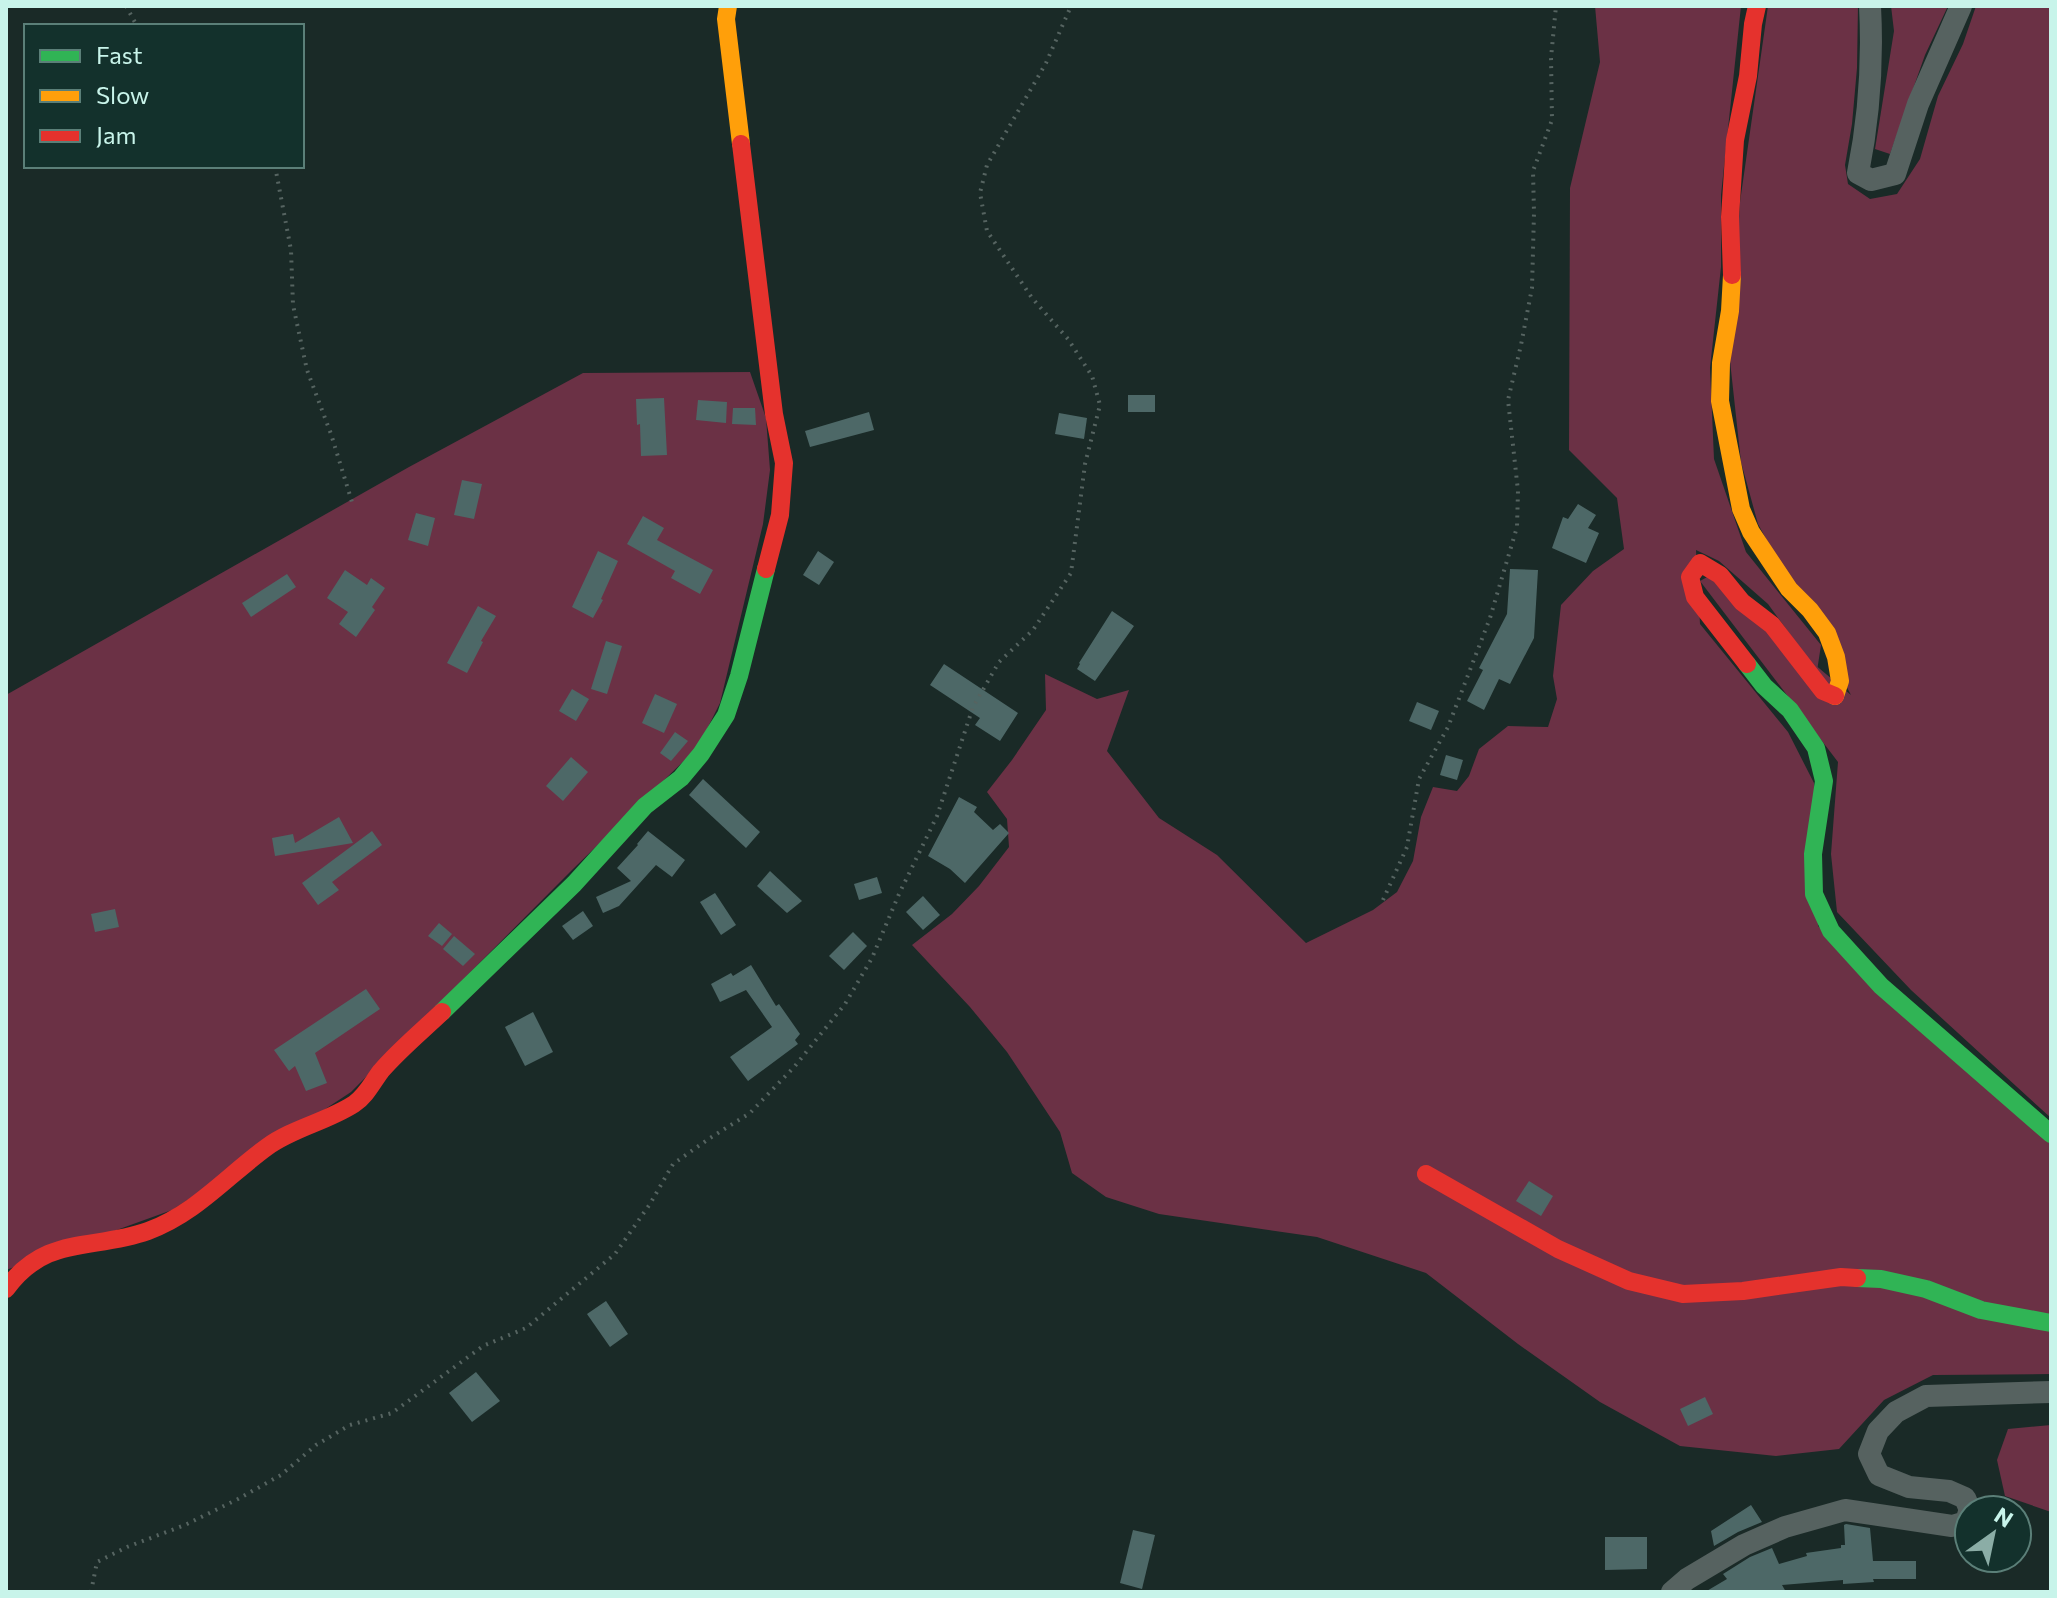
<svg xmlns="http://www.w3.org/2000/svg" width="2057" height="1598" font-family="Commissioner,sans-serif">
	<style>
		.green { fill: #6b3145 }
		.building { fill: #4d6867 }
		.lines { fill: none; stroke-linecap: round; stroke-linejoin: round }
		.path { stroke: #566461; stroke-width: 4; stroke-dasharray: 2 6; stroke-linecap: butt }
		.street { stroke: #566260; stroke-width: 22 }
		.fast { stroke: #30b455; stroke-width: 18 }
		.slow { stroke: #ff9f0a; stroke-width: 18 }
		.jam { stroke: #e5322d; stroke-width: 18 }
	</style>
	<rect width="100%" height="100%" fill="#1a2a27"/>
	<g class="green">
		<polygon points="1595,6 1741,6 1721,195 1721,267 1710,368 1714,459 1746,552 1821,645 1817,671 1768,604 1719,561 1696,550 1700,624 1788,732 1814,783 1818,926 2051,1144 2051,1374 1933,1375 1884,1400 1839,1449 1776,1456 1680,1446 1600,1402 1518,1344 1426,1273 1317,1237 1159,1214 1106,1197 1072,1173 1060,1132 1007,1052 970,1007 912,945 952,914 979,886 1009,847 1007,819 987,792 1012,760 1046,710 1045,674 1097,699 1129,690 1107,751 1159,818 1217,855 1306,943 1373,910 1397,892 1413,861 1421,817 1433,787 1457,791 1469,776 1479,749 1508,726 1548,727 1557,699 1553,676 1561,605 1593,571 1624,549 1617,498 1569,450 1570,188 1600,62"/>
		<polygon points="1768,6 1858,6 1857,68 1852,124 1845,165 1848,184 1870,199 1897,194 1920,159 1938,96 1963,44 1976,6 2051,6 2051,1118 1911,990 1837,912 1831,854 1838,762 1700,581 1709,576 1851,695 1758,524 1741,462 1730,361 1740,202"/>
		<polygon points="1891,6 1948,6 1925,55 1890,154 1875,149 1894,31"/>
		<polygon points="750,372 766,418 770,470 763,524 720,703 698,747 572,870 351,1092 172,1210 6,1270 6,695 409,467 583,373"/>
		<polygon points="2051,1425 2051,1512 2005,1496 1997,1460 2008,1429"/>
	</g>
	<g class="building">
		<rect x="1128" y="395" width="27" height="17"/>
		<polygon points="664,398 667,455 641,456 640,424 637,425 636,399"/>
		<polygon points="698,400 727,402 726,423 696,420"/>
		<polygon points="733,408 755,408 756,425 732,424"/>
		<polygon points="869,412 874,430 810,447 805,431"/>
		<polygon points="1059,413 1087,418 1084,439 1055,434"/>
		<polygon points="462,480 482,484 474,519 454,515"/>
		<polygon points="1578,504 1596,515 1588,528 1599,533 1586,563 1552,548 1563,517 1568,519"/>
		<polygon points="416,513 435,518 428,546 408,540"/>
		<polygon points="643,516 664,528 657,540 713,570 700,594 671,578 675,571 627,544"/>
		<polygon points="598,551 618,561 601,599 603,600 593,618 572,607"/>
		<polygon points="818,551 834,562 819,585 803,575"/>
		<polygon points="1510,569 1538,570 1534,638 1510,684 1499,679 1484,710 1467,701 1483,670 1479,668 1507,614"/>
		<polygon points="345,570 367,585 371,578 385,588 372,607 375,610 356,637 339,624 348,612 327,598"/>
		<polygon points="287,574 296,587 251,617 242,603"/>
		<polygon points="478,606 496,616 481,641 483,642 467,673 447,663"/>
		<polygon points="1112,611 1134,626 1095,681 1077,669 1080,664 1079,663"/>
		<polygon points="606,641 622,646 607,694 591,689"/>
		<polygon points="944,664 1018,713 1000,741 975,725 980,718 930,685"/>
		<polygon points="572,689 589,699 576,721 559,711"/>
		<polygon points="655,694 677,704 664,733 642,723"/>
		<polygon points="1417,702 1439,711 1431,730 1409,721"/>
		<polygon points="675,732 688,741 671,761 660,753"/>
		<polygon points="1446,755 1463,760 1457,780 1440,775"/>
		<polygon points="571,757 588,772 563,801 546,786"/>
		<polygon points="703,779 760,832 746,848 689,795"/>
		<polygon points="959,797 977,807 974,812 993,830 1000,824 1009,833 965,883 950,869 928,856"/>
		<polygon points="339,817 353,843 275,856 272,838 293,834 295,843"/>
		<polygon points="372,831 382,845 332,882 339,890 318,905 302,883"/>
		<polygon points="648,831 685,860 672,877 656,865 619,906 603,913 596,897 631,881 617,868 638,845 637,844"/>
		<polygon points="770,871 802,901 787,913 757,886"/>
		<polygon points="877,877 882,893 859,900 854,884"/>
		<polygon points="715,893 736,925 721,935 700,902"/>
		<polygon points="923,896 940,915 923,930 906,912"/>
		<polygon points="115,909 119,927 95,932 91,914"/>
		<polygon points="583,911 593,926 573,940 562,926"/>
		<polygon points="439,923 452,934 442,946 428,936"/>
		<polygon points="853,932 867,946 844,970 829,956"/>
		<polygon points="454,936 475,954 463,966 443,949"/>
		<polygon points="751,965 776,1006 779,1004 800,1034 795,1040 798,1044 748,1081 730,1057 772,1027 746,990 720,1002 711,984 731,973 733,976"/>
		<polygon points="366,989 380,1009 315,1053 327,1083 306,1091 295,1066 289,1071 274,1050"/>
		<polygon points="533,1012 553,1052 525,1066 505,1027"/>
		<polygon points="1529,1181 1553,1196 1541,1216 1516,1201"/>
		<polygon points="606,1301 628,1334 610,1347 587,1314"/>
		<polygon points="476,1372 500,1401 472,1422 449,1393"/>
		<polygon points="1705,1397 1713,1414 1688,1426 1680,1409"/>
		<polygon points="1751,1505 1762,1522 1738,1532 1714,1546 1711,1531"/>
		<polygon points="1846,1524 1870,1528 1873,1561 1916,1561 1916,1579 1873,1579 1874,1582 1843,1584 1843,1580 1782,1585 1786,1592 1705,1592 1727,1579 1723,1574 1750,1557 1772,1548 1779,1564 1807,1556 1806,1553 1841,1548 1841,1545 1845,1545 1844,1525"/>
		<polygon points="1133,1530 1155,1535 1142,1589 1120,1583"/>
		<polygon points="1605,1537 1647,1537 1647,1569 1605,1570"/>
	</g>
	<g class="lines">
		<g class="path">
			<polyline points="126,6 137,26"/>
			<polyline points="275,166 291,250 293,305 307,370 331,434 352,502"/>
			<polyline points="1383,900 1407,847 1419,779 1448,727 1490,618 1517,527 1518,491 1508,400 1521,345 1532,288 1534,213 1533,171 1552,120 1551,58 1556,6"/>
			<polyline points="91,1592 97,1562 127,1547 185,1525 238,1499 281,1475 316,1445 350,1425 392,1413 483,1346 526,1328 615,1254 650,1204 673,1164 710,1138 750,1113 795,1066 845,1004 872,958 899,894 937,816 973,707 999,662 1033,630 1071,573 1085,464 1100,405 1092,376 1068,339 1032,298 987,231 980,193 987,165 1046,63 1071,6"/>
		</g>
		<g class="street">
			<path d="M1870,6C1873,62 1869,118 1858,173L1871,180L1895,174L1918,104L1961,6"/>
			<polyline points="1970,1510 1965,1498 1949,1491 1909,1487 1879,1475 1869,1454 1878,1431 1896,1412 1926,1396 2051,1392"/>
			<polyline points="1672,1592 1687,1579 1744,1545 1785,1527 1845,1510 1952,1526 1966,1522 1969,1512"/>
		</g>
		<g class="fast">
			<polyline points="1747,664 1764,686 1790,710 1816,748 1824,781 1813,854 1814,894 1831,931 1881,986 2051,1134"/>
			<polyline points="442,1012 574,884 645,806 681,778 701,754 726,715 739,676 766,569"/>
			<polyline points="1857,1278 1881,1279 1926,1289 1981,1310 2051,1323"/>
		</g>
		<g class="slow">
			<polyline points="728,6 726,19 741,144"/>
			<polyline points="1732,275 1730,311 1721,363 1720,401 1741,509 1751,532 1789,589 1810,610 1827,633 1836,657 1840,681 1835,696"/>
		</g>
		<g class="jam">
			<polyline points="741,144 774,414 784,463 780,515 766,569"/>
			<polyline points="1732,275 1730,217 1735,140 1748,76 1753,24 1757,6"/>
			<polyline points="1747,664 1695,597 1690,577 1700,563 1720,575 1742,602 1772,625 1823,691 1835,696"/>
			<polyline points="1426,1174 1558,1249 1629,1281 1683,1294 1743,1291 1841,1277 1857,1278"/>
			<path d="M6,1289C46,1234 92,1251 148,1231C195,1214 227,1176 267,1147C293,1128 326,1122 354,1104C366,1096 372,1083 381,1071C399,1050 422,1031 442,1012"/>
		</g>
	</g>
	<rect width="2057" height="1598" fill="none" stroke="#c8f4ea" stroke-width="16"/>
	<rect x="24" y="24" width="280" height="144" fill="#13312c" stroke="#5b7f78" stroke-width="2"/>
	<rect x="40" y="50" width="40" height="12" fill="#30b455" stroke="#5b7f78" stroke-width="2"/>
	<text x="96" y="64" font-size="24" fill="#c8f4ea">Fast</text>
	<rect x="40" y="90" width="40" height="12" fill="#ff9f0a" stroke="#5b7f78" stroke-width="2"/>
	<text x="96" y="104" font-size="24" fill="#c8f4ea">Slow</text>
	<rect x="40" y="130" width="40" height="12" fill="#e5322d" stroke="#5b7f78" stroke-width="2"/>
	<text x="96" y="144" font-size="24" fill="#c8f4ea">Jam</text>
	<g transform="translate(1993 1534) rotate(33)"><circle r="38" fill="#13312c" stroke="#5b7f78" stroke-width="2"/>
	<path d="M0-6L14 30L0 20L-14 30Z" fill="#8bada6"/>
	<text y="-12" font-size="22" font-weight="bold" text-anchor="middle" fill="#c8f4ea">N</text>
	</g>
</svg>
